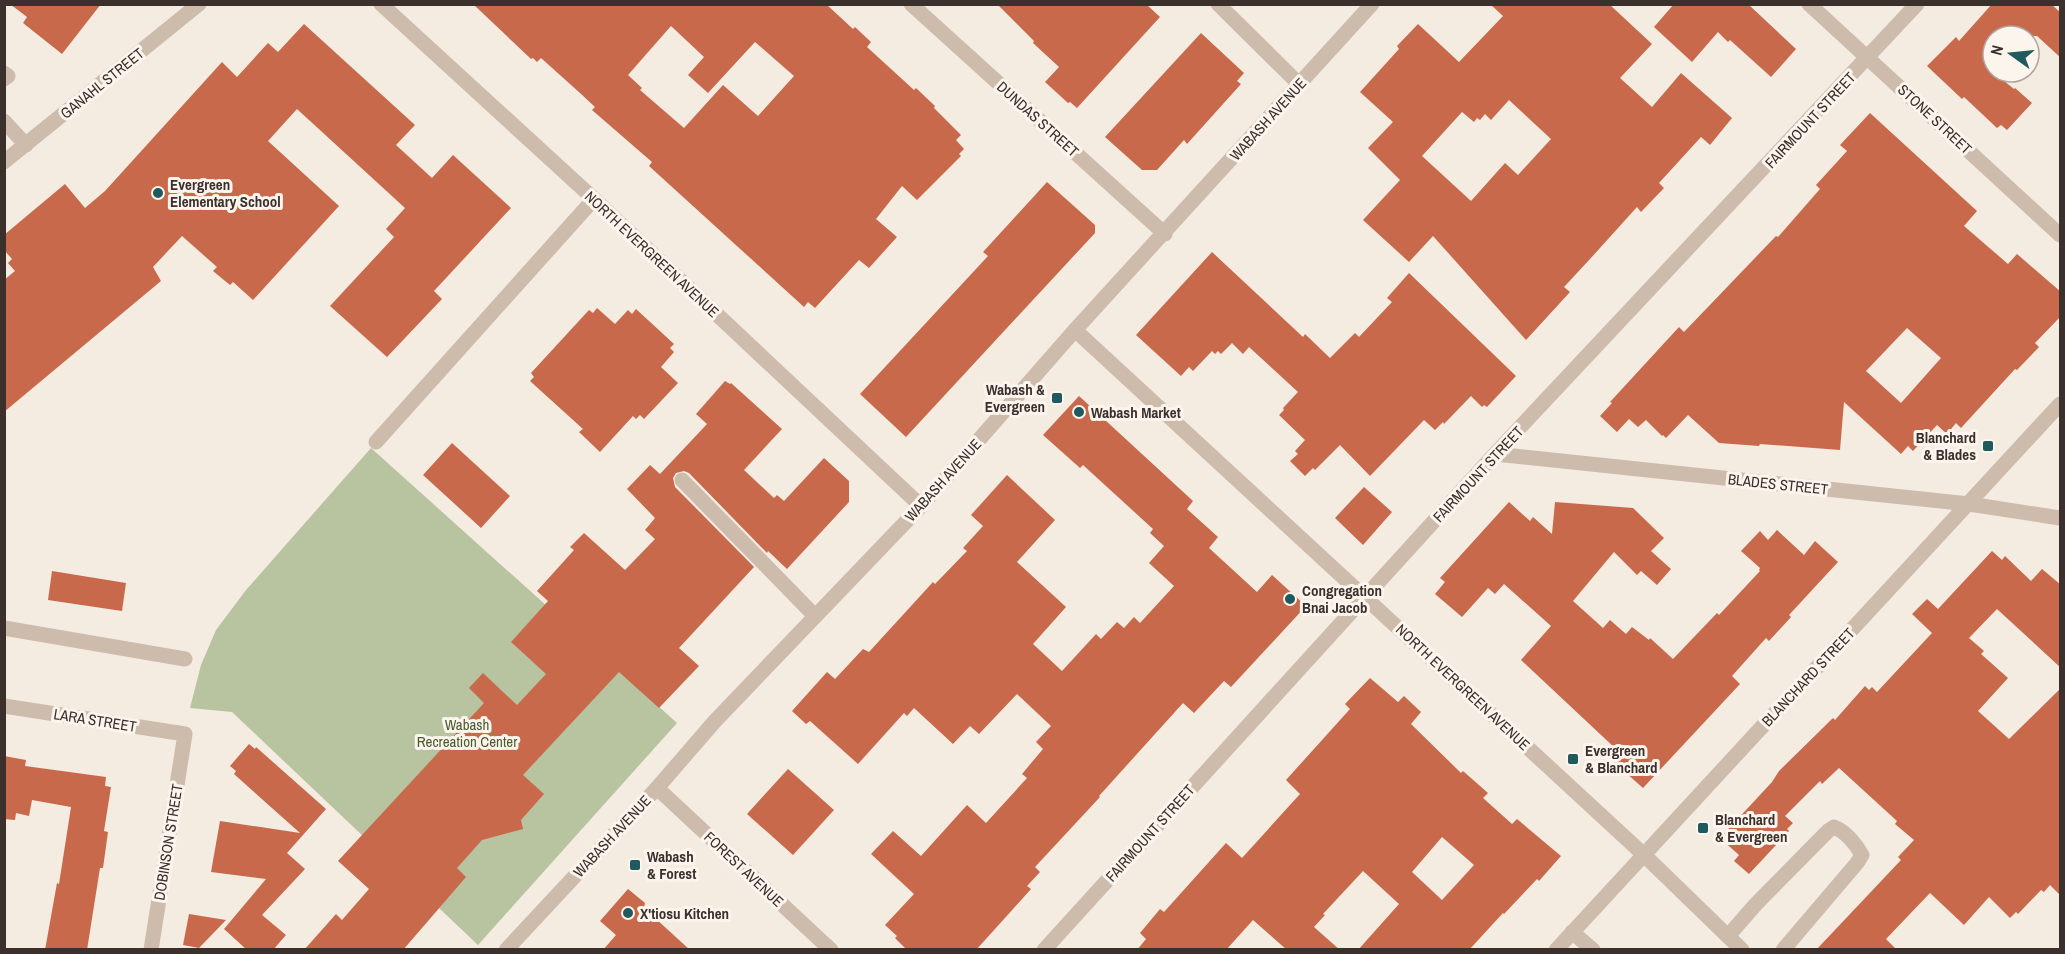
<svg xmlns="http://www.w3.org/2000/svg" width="2065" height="954" font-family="'Archivo Narrow',sans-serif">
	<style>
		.green { fill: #b8c4a0 }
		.building { fill: #c8694b; fill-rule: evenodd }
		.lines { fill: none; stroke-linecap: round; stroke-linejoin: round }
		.minor { stroke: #cdbbac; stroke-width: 15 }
		.poi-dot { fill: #1f5a5e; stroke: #fbf5ee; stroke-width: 2 }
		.labels { text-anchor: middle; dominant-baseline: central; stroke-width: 6; stroke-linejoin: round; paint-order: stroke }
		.street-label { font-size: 15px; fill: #3b302b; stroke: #fbf5ee }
		.poi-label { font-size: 15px; font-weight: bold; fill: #3b302b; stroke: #fbf5ee; text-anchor: start }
		.park-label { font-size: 15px; fill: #4a5a2e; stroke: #fbf5ee }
	</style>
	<rect width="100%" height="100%" fill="#f4ebe1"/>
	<polygon class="green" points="371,448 677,723 478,945 232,712 190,708 201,665 216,630 246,590"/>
	<g class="building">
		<polygon points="10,4 101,4 62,54 23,23 27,17"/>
		<path d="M473,4H826L853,29L855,27L871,42L867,47L914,90L916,88L935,106L934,108L961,135L956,140L964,149L959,154L961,156L917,200L902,186L876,219L897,237L869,268L859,260L815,308L808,302L804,307L649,166L652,162L592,110L595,107L580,93L541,58L537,62L533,58L531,59ZM671,26L704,57L688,75L708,93L755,42L794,76L758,116L723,85L684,128L640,90L642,88L628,75Z"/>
		<polygon points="997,4 1146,4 1160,17 1077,108 1070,102 1068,103 1045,82 1059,67 1033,43 1034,41"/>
		<path d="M1490,4H1609L1652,44L1620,78L1652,107L1681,73L1732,118L1710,145L1701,137L1659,183L1664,188L1641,212L1637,207L1590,259L1564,287L1570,292L1526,340L1433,236L1409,262L1363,220L1400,180L1368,148L1393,122L1360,92L1399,49L1397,46L1418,24L1459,62L1503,16ZM1509,100L1551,139L1518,175L1505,163L1471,201L1422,156L1462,112L1474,122L1477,118L1480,120L1485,114L1491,120Z"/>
		<polygon points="1674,4 1748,4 1796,49 1771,77 1730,40 1728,42 1718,32 1692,62 1654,27"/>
		<polygon points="1992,4 2051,4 2061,13 2061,58 2037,36 1993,36 1993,72 2014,89 2015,88 2032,103 2007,130 2001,125 1997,128 1964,97 1962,99 1927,66 1956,37 1959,41"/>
		<polygon points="304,24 415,125 396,145 432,178 453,155 511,208 434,291 442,299 387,357 330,306 394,237 386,229 405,208 297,109 268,141 339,206 253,300 233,282 230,285 213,271 217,267 182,236 153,267 161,281 4,412 4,280 15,271 8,263 12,259 4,250 4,235 65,184 85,208 105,191 222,62 237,77 268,43 278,52"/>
		<polygon points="1201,33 1244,73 1237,81 1241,84 1187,144 1184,140 1157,170 1142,170 1105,137"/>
		<path d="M1870,113L1977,211L1964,226L2008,264L2017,254L2061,292V316L2035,343L2039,347L2017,370L2015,369L1961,428L1956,423L1947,434L1937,425L1913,451L1908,446L1901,454L1844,402L1840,450L1760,444L1759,446L1719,443L1688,415L1666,438L1663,435L1662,436L1646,420L1638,427L1629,419L1617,432L1600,416L1612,403L1610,402L1679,327L1684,332L1776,236L1778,237L1820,189L1816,185L1847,151L1840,145ZM1907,328L1941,358L1901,403L1866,371Z"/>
		<polygon points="1047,182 1095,225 1095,233 906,437 860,394 988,256 983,252"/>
		<polygon points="1212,252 1303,337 1305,334 1330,358 1355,333 1359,337 1392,302 1387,298 1409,273 1516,376 1487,407 1484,405 1482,407 1471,396 1444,424 1443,422 1435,430 1424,420 1370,476 1340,445 1315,470 1313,468 1305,476 1290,461 1298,454 1295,451 1305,440 1279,415 1284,410 1283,408 1298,392 1249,347 1243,354 1232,343 1221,354 1218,351 1215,354 1212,351 1193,371 1189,367 1181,376 1136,335"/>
		<polygon points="597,308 615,324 628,310 632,314 636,309 674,344 670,348 674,352 661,367 678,383 644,419 640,415 636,419 633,416 600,452 579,432 583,429 530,381 534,377 531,373 589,310 593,313"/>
		<polygon points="725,381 730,384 731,383 782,429 744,470 774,498 777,495 784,501 824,458 849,481 849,502 787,569 768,551 767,553 689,473 684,471 676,473 673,478 675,487 754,567 679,648 699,666 659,708 619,672 523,775 544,794 521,820 523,829 482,840 457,868 466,877 403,950 304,950 336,914 342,920 369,889 338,861 484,703 469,688 483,673 517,705 546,674 511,642 548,601 537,591 574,550 570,547 584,533 625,570 655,539 645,530 655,518 627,489 650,465 660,474 707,424 696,414"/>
		<polygon points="1079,396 1193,501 1187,509 1218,537 1209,548 1257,592 1272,575 1306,606 1231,687 1224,681 1194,713 1183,703 1099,796 1100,797 1035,867 1040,872 1027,886 1031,889 976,950 907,950 895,938 897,936 885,925 914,894 871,854 893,831 921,856 967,805 986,823 1027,778 1022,774 1043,749 1036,742 1051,726 1017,694 979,734 970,726 953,744 914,708 907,716 904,713 858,764 810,721 806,724 792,711 827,672 835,679 863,649 869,652 933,582 935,584 967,551 963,548 983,526 971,515 1007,475 1055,520 1017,562 1066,607 1033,644 1062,671 1096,634 1101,639 1117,622 1124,628 1134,617 1140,623 1174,586 1149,563 1164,546 1150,533 1153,529 1083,465 1080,468 1043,435"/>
		<polygon points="452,443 510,496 481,528 423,475"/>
		<polygon points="1364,487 1392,512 1363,545 1335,518"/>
		<polygon points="1509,502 1530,521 1533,517 1552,534 1555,502 1633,508 1664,538 1651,551 1671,569 1657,585 1641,571 1637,575 1614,552 1573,601 1603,628 1610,620 1626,634 1632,627 1649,640 1650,638 1673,659 1717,613 1719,615 1760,571 1759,570 1760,568 1741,551 1760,531 1768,540 1777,530 1804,555 1815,541 1838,562 1789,615 1791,617 1769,641 1766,638 1732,676 1740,684 1643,788 1608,757 1616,749 1521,660 1551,626 1504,584 1495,594 1488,588 1462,617 1435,594 1445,582 1440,578"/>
		<polygon points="1992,551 2002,560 2005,556 2031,581 2042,569 2061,585 2061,668 1997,609 1969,638 1984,651 1981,654 2008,678 1978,711 2009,739 2061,688 2061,896 2050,885 2044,892 2041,890 2018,914 2016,912 2010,918 1989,897 1964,925 1930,893 1886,939 1897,950 1816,950 1901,860 1898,857 1914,840 1895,824 1897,821 1839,768 1822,784 1820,781 1785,816 1793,823 1787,829 1789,831 1749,874 1734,861 1739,855 1720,838 1772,782 1779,771 1833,718 1835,720 1865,686 1869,690 1872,687 1877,692 1932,633 1912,614 1927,599 1938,609"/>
		<polygon points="52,571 126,583 122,611 48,600"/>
		<path d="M1370,678L1398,702L1404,696L1421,712L1411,724L1461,773L1463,771L1488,793L1483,798L1512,824L1517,819L1561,856L1539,881L1537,879L1504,914L1503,913L1469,950H1358L1399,904L1363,871L1323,914L1325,915L1314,927L1340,950H1287L1253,920L1226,950H1137L1146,939L1140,933L1160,909L1164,912L1226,843L1242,858L1300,794L1286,780L1350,709L1345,704ZM1442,837L1474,865L1442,900L1412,872Z"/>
		<polygon points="249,744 255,749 256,747 326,809 287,853 305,869 262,915 286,935 273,950 247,950 224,929 266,879 211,872 220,821 300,833 234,774 236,771 230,766"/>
		<polygon points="4,756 26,760 25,766 106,777 105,786 111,787 104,831 108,832 103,868 100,868 87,950 45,950 57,883 59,884 71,807 32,800 29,816 16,813 15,820 4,819"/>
		<polygon points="788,769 834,810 793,855 747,814"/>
		<polygon points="628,889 645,903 644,908 690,950 603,950 616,935 600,921"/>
		<polygon points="189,914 226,920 199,948 183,945"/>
	</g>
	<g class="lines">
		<g class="minor">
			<polyline points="381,4 594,199 921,506"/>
			<polyline points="911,4 1165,234"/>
			<polyline points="1218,4 1300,85"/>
			<polyline points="1809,4 2060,235"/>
			<polyline points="4,73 8,76 4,79"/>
			<polyline points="4,121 26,145"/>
			<polyline points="4,162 199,4"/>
			<polyline points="1075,330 1643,854 1742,950"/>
			<polyline points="376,442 594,199"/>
			<polyline points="1495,454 1969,504 2060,518"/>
			<polyline points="682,480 815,616"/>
			<polyline points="4,628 185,659"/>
			<polyline points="4,706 185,734 151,950"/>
			<polyline points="657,788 831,950"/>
			<polyline points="1572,932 1593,950"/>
			<path d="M1728,936L1756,904L1828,831L1834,827C1845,831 1856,844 1862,855L1857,863L1783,950"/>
			<polyline points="506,950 657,788 715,721 921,506 1075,330 1372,4"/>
			<polyline points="1044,950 1495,454 1917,4"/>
			<polyline points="1556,950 2060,404"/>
		</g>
	</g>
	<g class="poi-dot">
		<circle cx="158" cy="193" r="6"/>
		<rect x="1051" y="392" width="12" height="12" rx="3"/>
		<circle cx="1079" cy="412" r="6"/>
		<rect x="1982" y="440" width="12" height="12" rx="3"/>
		<circle cx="1290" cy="599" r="6"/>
		<rect x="1567" y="753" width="12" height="12" rx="3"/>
		<rect x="1697" y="822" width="12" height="12" rx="3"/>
		<rect x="629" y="859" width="12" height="12" rx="3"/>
		<circle cx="628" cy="913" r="6"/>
	</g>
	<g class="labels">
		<g class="street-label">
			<text transform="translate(102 83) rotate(-39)">GANAHL STREET</text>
			<text transform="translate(1038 119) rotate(42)">DUNDAS STREET</text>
			<text transform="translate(1268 119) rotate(-48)">WABASH AVENUE</text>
			<text transform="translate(1935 119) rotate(43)">STONE STREET</text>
			<text transform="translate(1810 120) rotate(-47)">FAIRMOUNT STREET</text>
			<text transform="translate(652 254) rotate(43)">NORTH EVERGREEN AVENUE</text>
			<text transform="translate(1478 474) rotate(-47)">FAIRMOUNT STREET</text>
			<text transform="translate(943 480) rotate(-48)">WABASH AVENUE</text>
			<text transform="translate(1778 484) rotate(6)">BLADES STREET</text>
			<text transform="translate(1808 677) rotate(-47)">BLANCHARD STREET</text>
			<text transform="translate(1463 687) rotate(43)">NORTH EVERGREEN AVENUE</text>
			<text transform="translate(95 720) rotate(9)">LARA STREET</text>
			<text transform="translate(1150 833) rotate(-48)">FAIRMOUNT STREET</text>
			<text transform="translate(612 836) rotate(-47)">WABASH AVENUE</text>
			<text transform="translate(168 842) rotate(-81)">DOBINSON STREET</text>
			<text transform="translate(744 869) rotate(43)">FOREST AVENUE</text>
		</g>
		<g class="poi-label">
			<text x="170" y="184">Evergreen<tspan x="170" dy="17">Elementary School</tspan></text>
			<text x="1045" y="389" text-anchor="end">Wabash &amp;<tspan x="1045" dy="17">Evergreen</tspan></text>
			<text x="1091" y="412">Wabash Market</text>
			<text x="1976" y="437" text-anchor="end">Blanchard<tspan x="1976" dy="17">&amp; Blades</tspan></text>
			<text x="1302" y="590">Congregation<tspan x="1302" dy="17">Bnai Jacob</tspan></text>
			<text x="1585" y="750">Evergreen<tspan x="1585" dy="17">&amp; Blanchard</tspan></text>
			<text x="1715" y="819">Blanchard<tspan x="1715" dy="17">&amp; Evergreen</tspan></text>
			<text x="647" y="856">Wabash<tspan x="647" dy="17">&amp; Forest</tspan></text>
			<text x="640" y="913">X'tiosu Kitchen</text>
		</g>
		<g class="park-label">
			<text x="467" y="724">Wabash<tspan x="467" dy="17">Recreation Center</tspan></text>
		</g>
	</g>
	<rect width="2065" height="954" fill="none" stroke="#3b302b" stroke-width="12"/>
	<g transform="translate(2011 54) rotate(285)"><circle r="28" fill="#fbf5ee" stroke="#aea6a0" stroke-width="1.5"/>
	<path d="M0-4.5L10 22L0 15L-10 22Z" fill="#1f5a5e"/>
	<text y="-9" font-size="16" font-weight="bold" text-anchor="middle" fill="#3b302b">N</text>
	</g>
</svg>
